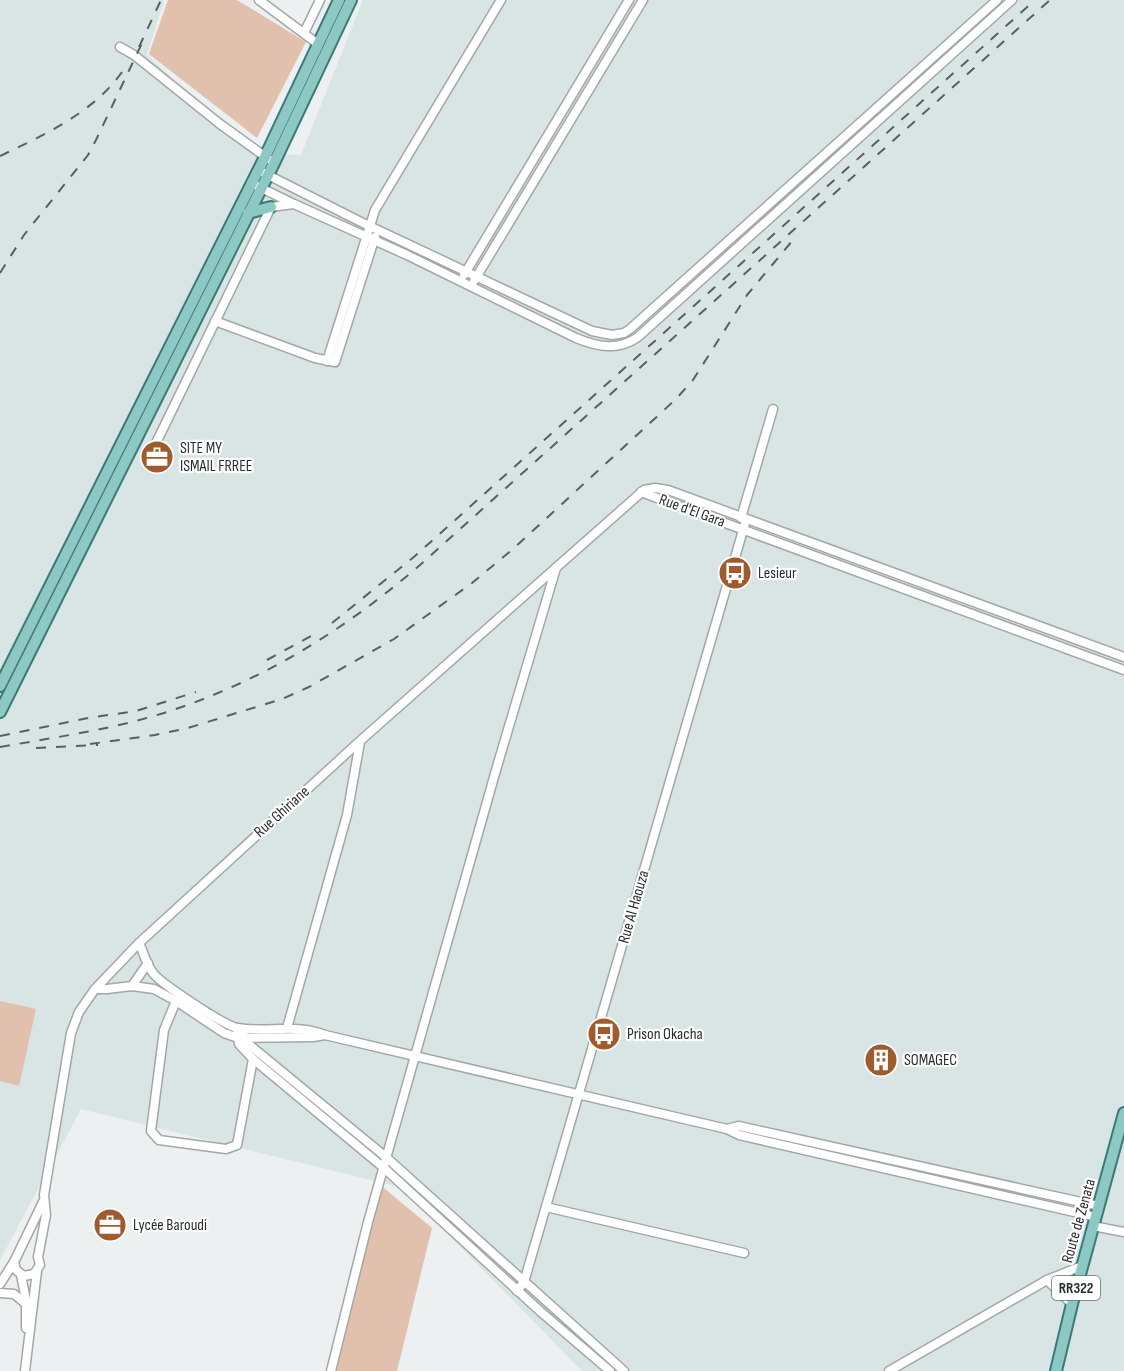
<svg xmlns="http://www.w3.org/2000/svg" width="1124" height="1371" font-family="'Sofia Sans Condensed',sans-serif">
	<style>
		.built { fill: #d8e5e4 }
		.green { fill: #e1c0ad }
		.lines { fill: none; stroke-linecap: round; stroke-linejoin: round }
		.minor-casing { stroke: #a4a7a7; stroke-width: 11 }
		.major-casing { stroke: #3a7a77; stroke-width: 14 }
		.minor { stroke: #fff; stroke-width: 8 }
		.major { stroke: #8ec8c5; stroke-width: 10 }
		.rail { stroke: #5c5e5e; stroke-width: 2; stroke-dasharray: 10 10; stroke-linecap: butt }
		.labels { text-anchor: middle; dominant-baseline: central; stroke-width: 4.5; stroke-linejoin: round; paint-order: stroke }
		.shield { fill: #fff; stroke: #6b6c6c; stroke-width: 1.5 }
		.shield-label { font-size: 15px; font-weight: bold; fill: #2b2d2d }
		.poi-label { font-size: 16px; fill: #2b2d2d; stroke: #fff; text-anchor: start }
		.street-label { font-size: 16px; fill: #2b2d2d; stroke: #fff }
	</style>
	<rect width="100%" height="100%" fill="#ecf0f0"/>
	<polygon class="built" points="0,0 164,0 147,55 254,153 301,155 363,0 1124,0 1124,1371 582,1371 403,1188 81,1109 0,1260"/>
	<g class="green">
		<polygon points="168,0 237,0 306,42 257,138 149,54"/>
		<polygon points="0,1001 36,1009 19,1086 0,1081"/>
		<polygon points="379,1184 432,1228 397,1371 331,1371"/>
	</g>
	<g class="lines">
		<g class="minor-casing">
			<g id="minor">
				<polyline points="259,0 318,44"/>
				<polyline points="304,33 320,0"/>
				<polyline points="120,47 134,55 220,124 270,160"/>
				<polyline points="258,170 361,222 592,331 612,335 624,333 630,329 997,0"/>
				<polyline points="251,183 294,204"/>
				<polyline points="464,275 629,0"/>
				<polyline points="474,281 643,0"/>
				<polyline points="215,321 315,358 335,362 375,237"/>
				<polyline points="327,361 375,210 501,0"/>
				<path d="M157,441L271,207L294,204L407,255L576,338C598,347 618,351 638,337L1012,0"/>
				<polyline points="641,492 1124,670"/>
				<polyline points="741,518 773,409"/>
				<path d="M139,943C144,953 146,964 153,973C159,982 226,1027 238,1028C267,1033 296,1023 325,1035L727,1129L739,1135L1096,1217"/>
				<polyline points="132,986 148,963"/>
				<polyline points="95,989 107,989 132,986 154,989 176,1001 224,1033 238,1038 313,1037 325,1035"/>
				<polyline points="176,1001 164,1030 151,1131 159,1140 226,1149 237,1145 253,1059"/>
				<polyline points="237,1028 239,1044 253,1059 384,1168 541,1312 610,1371"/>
				<polyline points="287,1028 347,815 360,742"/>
				<polyline points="242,1029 246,1042 387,1158 624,1371"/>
				<polyline points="727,1129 739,1126 1099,1206"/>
				<polyline points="43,1202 14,1262 16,1270 24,1276 34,1274 40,1265 38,1257 46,1215 44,1195 71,1033 79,1012 95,989 139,943 360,741 644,490 655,488 668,490 1124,657"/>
				<polyline points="546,1207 744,1253"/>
				<polyline points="1093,1226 1124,1232"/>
				<polyline points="21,1275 26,1300 26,1328"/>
				<polyline points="1047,1280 1072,1304"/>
				<polyline points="0,1284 14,1262"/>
				<polyline points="517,1291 524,1282 746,520"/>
				<polyline points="0,1293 14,1294 26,1304"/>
				<polyline points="25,1371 37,1271"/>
				<polyline points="331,1371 368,1222 496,770 556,568"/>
				<polyline points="889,1371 1047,1280 1082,1266"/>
			</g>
		</g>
		<g class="major-casing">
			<g id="major">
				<polyline points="248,213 271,207"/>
				<polyline points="0,686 265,157 339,0"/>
				<polyline points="0,712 274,163 351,0"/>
				<polyline points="1056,1371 1072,1304 1124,1113"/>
			</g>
		</g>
		<use href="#minor" class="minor"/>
		<use href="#major" class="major"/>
		<g class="rail">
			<polyline points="139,47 161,0"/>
			<path d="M0,156C44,135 93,113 122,72"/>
			<polyline points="0,273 24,235 88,155 96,140 143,41"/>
			<polyline points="332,623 415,556 1035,0"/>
			<polyline points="267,660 311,636"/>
			<polyline points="0,736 88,718 136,711 196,692"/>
			<polyline points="90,744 155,735 188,728 282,699 309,687 394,639 472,583 513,549 676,399 693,380 747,295 793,240"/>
			<path d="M0,747C57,737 115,729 170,711C264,680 346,629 420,565L1050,0"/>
			<polyline points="36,748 98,745"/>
		</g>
	</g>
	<defs>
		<g id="office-disc" transform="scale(1.725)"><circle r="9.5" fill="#9f5a2d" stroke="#fff"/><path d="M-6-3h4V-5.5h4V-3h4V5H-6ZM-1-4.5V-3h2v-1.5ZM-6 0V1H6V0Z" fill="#fff"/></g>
		<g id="bus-disc" transform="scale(1.725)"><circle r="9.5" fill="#9f5a2d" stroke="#fff"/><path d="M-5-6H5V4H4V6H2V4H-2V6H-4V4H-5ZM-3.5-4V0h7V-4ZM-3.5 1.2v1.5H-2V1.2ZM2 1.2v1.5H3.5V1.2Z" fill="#fff"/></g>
		<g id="building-disc" transform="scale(1.725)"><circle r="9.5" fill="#9f5a2d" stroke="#fff"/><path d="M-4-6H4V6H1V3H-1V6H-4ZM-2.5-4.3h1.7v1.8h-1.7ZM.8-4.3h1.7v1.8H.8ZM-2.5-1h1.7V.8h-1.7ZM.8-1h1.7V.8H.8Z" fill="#fff"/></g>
	</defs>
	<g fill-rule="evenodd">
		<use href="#office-disc" x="157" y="457"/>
		<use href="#bus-disc" x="735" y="573"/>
		<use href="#bus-disc" x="604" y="1034"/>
		<use href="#building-disc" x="881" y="1060"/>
		<use href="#office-disc" x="110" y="1225"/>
	</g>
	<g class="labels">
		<rect class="shield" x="1052" y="1276" width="48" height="24" rx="4.5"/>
		<g class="shield-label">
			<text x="1076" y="1288">RR322</text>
		</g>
		<g class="poi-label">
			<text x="180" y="448">SITE MY<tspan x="180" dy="18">ISMAIL FRREE</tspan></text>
			<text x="758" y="573">Lesieur</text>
			<text x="627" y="1034">Prison Okacha</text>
			<text x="904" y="1060">SOMAGEC</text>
			<text x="133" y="1225">Lycée Baroudi</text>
		</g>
		<g class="street-label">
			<text transform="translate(692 511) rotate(20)">Rue d'El Gara</text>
			<text transform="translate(282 812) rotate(-42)">Rue Ghiriane</text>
			<text transform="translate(634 907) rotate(-74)">Rue Al Haouza</text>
			<text transform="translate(1079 1221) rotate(-74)">Route de Zenata</text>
		</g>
	</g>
</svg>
